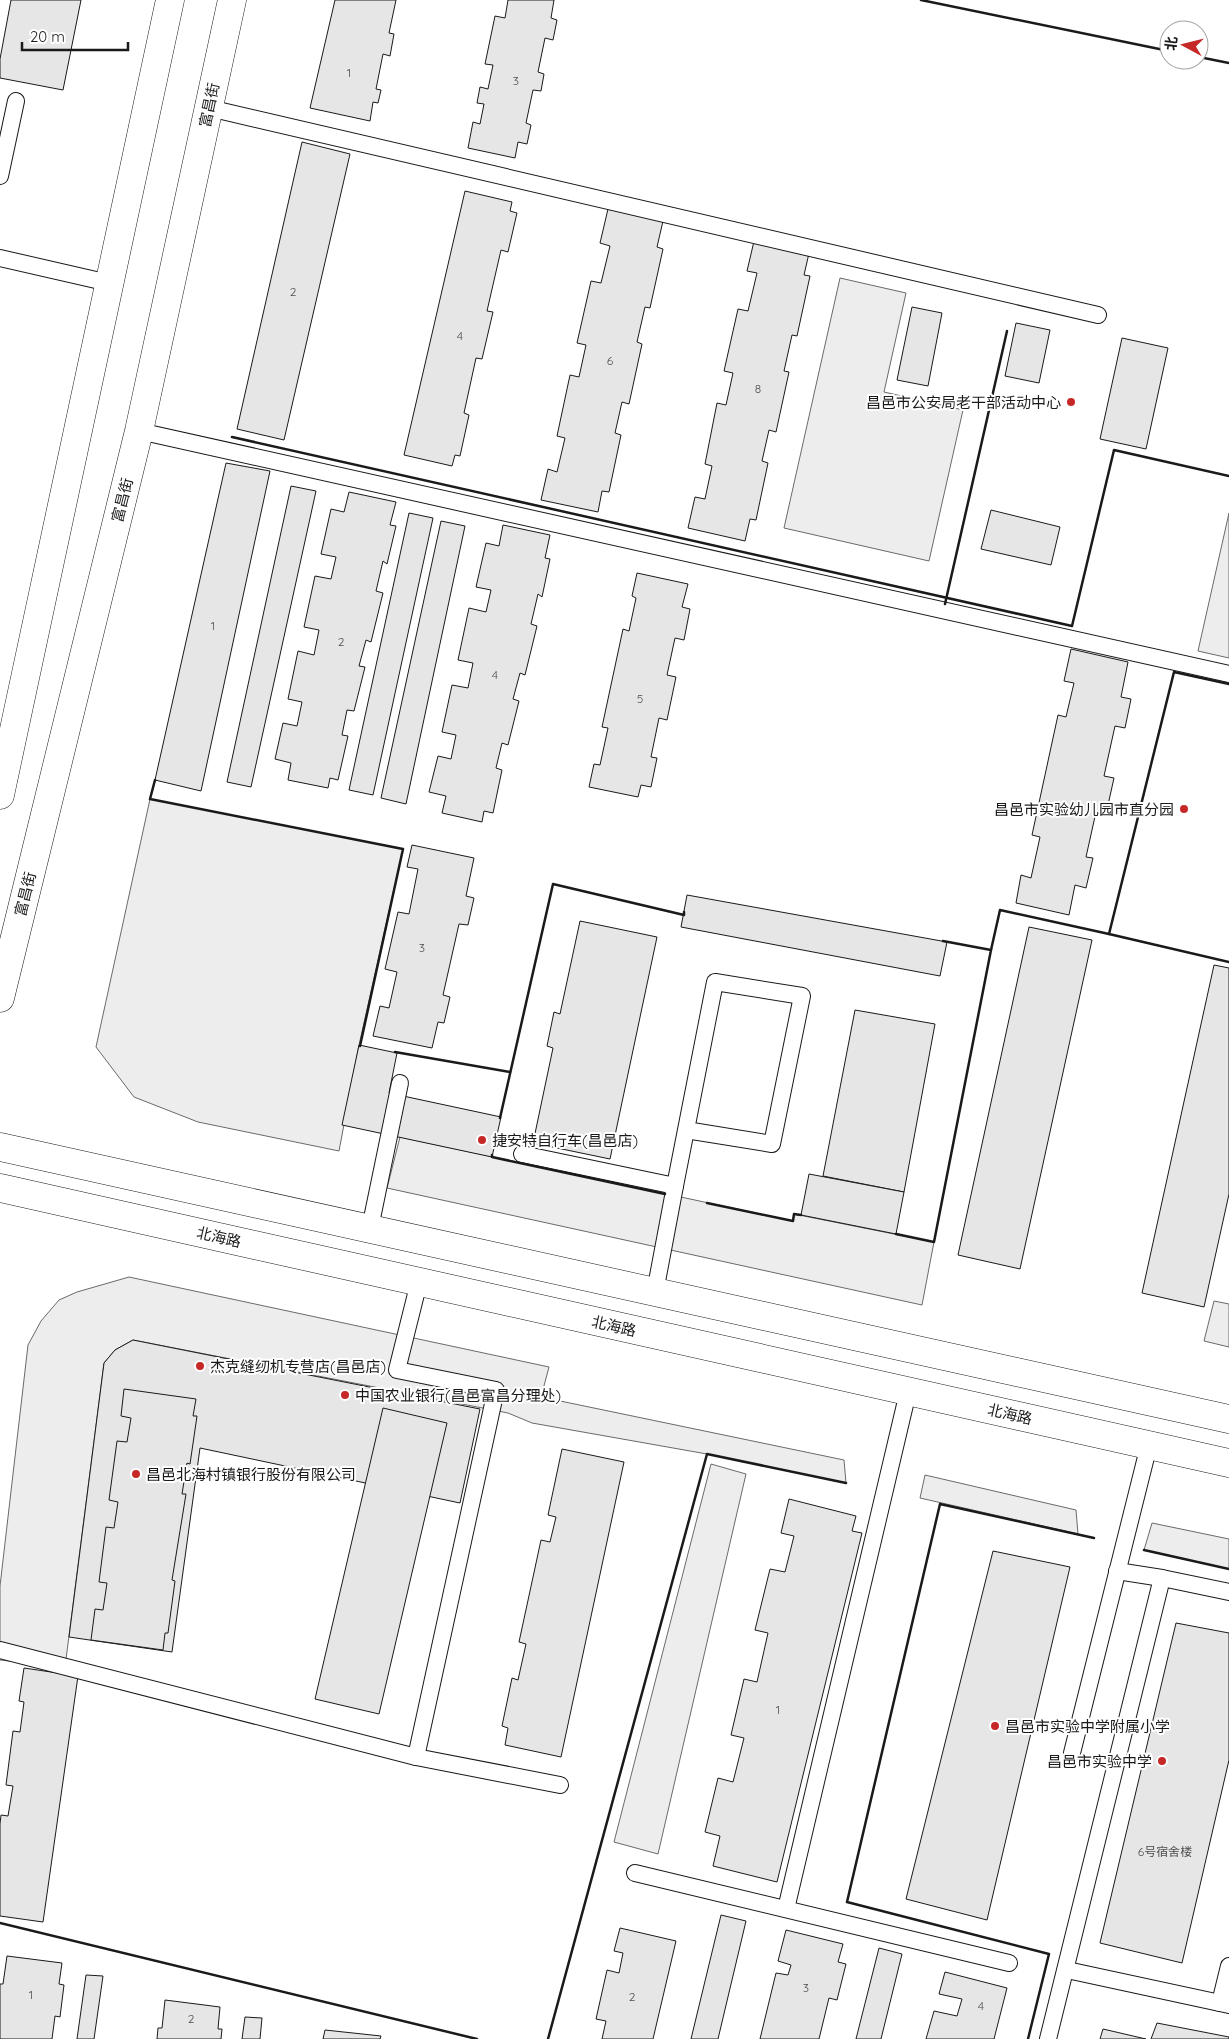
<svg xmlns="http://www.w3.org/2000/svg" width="1229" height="2039" font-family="Quicksand,'Noto Sans SC',sans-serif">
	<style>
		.built { fill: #ededed; stroke: #6a6a6a }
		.building { fill: #e6e6e6; stroke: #1a1a1a }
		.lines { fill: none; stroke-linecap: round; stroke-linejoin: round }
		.lane-casing { stroke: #1a1a1a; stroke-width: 18 }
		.primary-casing { stroke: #1a1a1a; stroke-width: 29 }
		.lane { stroke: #fff; stroke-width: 16 }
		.primary { stroke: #fff; stroke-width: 28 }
		.wall { stroke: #1a1a1a; stroke-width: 2.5 }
		.poi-dot { fill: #c62828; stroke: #fff; stroke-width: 2 }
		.labels { text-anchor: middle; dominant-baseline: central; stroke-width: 4; stroke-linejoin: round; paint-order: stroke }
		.number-label { font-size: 12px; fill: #4d4d4d }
		.street-label { font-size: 15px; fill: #1a1a1a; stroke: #fff }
		.poi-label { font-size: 15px; fill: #1a1a1a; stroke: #fff; text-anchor: start }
	</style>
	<rect width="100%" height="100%" fill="#fff"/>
	<g class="built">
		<polygon points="840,278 906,293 884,392 963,410 929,561 784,528"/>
		<polygon points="1229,513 1229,658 1198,651"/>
		<polygon points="150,799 403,849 359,1045 339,1151 198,1122 134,1097 96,1047"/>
		<polygon points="400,1137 793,1221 794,1214 934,1242 922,1305 387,1188"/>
		<polygon points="129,1277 549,1367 541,1397 844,1460 846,1483 707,1454 532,1423 508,1413 133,1340 115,1350 104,1363 65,1667 0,1660 0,1586 28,1345 41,1321 59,1300 77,1292"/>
		<polygon points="1214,1301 1229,1304 1229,1347 1204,1341"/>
		<polygon points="711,1464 746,1474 658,1854 614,1842"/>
		<polygon points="925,1475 1076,1510 1078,1534 920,1498"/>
		<polygon points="1152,1523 1229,1539 1229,1569 1144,1550"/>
	</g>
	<g class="building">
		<polygon points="11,0 81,0 63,90 0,78 0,59"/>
		<polygon points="335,0 396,0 389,33 394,34 390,56 383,54 376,89 381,90 378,103 373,102 370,121 310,108"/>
		<polygon points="508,0 554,0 551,18 557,20 553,40 545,38 538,72 544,74 541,91 533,90 526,123 531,125 527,144 518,142 515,158 468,148 473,122 480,124 484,104 477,103 480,87 488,89 493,65 485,64 495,16 505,18"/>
		<polygon points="302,142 350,154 284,440 237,429"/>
		<polygon points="465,191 512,202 510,211 517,213 508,252 501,250 487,311 493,312 482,359 476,358 464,413 469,415 460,456 455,455 452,466 404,455"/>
		<polygon points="608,209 663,221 657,247 663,249 650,308 645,307 637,342 642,344 629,404 622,402 615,433 621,435 609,492 602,491 598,512 541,500 548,469 557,472 565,438 557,436 570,375 579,377 586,345 577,343 591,281 601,283 610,246 600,243"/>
		<polygon points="755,237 810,249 804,275 810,276 797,336 792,335 784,371 789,372 776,432 769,430 762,461 768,463 756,520 750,519 745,541 688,528 695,497 705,499 712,466 705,464 717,403 726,405 733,373 724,371 738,309 748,311 757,273 747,271"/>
		<polygon points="912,307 942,313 928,386 897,380"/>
		<polygon points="1016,323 1050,330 1039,383 1005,376"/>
		<polygon points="1122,338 1168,348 1146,449 1100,439"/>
		<polygon points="226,463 270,471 201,791 155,780"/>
		<polygon points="291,486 316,491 251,787 227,782"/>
		<polygon points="349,492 396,502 390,525 396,526 387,564 383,561 376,591 383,593 371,642 366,640 359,666 365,667 354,711 347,710 342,735 348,736 338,780 330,778 328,788 288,780 291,763 275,759 283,723 297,726 302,702 288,699 298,651 314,655 319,630 304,627 315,576 331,579 336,557 321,554 331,509 344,512"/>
		<polygon points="991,510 1060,527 1051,565 981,549"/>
		<polygon points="409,513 433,518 373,795 349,790"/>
		<polygon points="441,521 465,526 406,804 381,798"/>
		<polygon points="503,525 550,535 545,558 550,559 542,597 538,594 531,624 537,626 525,675 520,673 513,699 519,701 508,745 502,743 496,768 502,770 493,813 484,811 482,822 442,813 446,796 429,792 438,756 451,759 456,735 442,732 452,685 468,688 473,663 458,660 469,608 486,612 491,590 476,587 486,543 499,546"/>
		<polygon points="637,573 688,584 682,607 690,609 684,640 675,638 667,675 676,677 667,720 659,718 651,757 657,758 651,787 641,785 638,797 589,787 594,764 600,765 608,728 602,727 623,629 629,631 636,598 632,596"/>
		<polygon points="1071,649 1128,662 1121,697 1131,699 1125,728 1115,726 1104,776 1114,778 1106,814 1096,812 1086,857 1093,858 1086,888 1075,885 1069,915 1016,903 1021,875 1031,878 1040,837 1032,835 1058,715 1066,717 1074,683 1064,681"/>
		<polygon points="412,845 474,858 466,896 474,898 468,925 459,924 443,995 450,997 444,1023 438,1022 432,1048 373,1036 380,1006 389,1008 397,972 385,969 398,912 409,914 418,869 407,867"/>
		<polygon points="687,895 947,942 940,976 681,927"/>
		<polygon points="580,921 657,937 610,1159 533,1143 553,1048 547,1046 554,1012 560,1014"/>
		<polygon points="1029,927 1092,940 1020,1269 958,1255"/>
		<polygon points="1214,965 1229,968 1229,1194 1204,1307 1142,1293"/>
		<polygon points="855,1010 935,1024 904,1192 823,1176"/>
		<polygon points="359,1045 397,1053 389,1093 501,1117 492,1157 342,1125"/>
		<polygon points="809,1174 904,1192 896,1234 801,1215"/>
		<polygon points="133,1340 480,1409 460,1503 200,1448 172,1652 69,1637 104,1363 115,1350"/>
		<polygon points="124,1389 196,1399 193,1416 197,1416 190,1464 187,1463 182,1494 186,1494 172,1580 175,1581 168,1633 165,1633 163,1650 91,1640 95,1609 103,1610 107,1583 99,1582 106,1527 114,1528 118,1502 109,1500 117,1441 127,1442 131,1418 121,1416"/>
		<polygon points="383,1408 447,1423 379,1714 315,1699"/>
		<polygon points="562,1449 624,1462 561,1757 505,1745 508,1728 502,1726 512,1678 518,1680 526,1644 519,1642 541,1540 550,1542 556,1517 548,1515"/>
		<polygon points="789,1499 856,1516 852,1531 862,1533 777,1882 713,1866 720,1836 705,1832 718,1778 733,1782 744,1738 731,1735 744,1679 757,1682 768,1633 755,1630 770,1569 785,1572 794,1536 781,1533"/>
		<polygon points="993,1551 1070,1567 987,1920 906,1899"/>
		<polygon points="1176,1623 1229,1633 1229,1760 1182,1963 1100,1943"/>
		<polygon points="24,1668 78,1676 43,1922 0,1916 0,1824 1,1815 8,1816 13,1786 6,1785 13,1731 20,1732 24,1702 19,1701"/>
		<polygon points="721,1915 746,1921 718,2039 691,2039"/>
		<polygon points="620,1928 676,1941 653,2039 602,2039 606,2021 596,2019 607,1970 619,1973 623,1953 614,1951"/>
		<polygon points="786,1930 843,1944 838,1962 846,1964 837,2000 829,1998 819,2039 760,2039 776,1973 788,1975 791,1965 778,1961"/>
		<polygon points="879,1948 902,1954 881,2039 856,2039"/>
		<polygon points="7,1956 62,1963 59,1984 64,1985 60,2017 55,2016 52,2039 0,2039 0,1984 3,1984"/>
		<polygon points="945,1972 1007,1988 994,2039 926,2039 934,2011 957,2016 962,1999 939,1994"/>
		<polygon points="86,1975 103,1976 94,2039 77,2039"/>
		<polygon points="165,2000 220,2007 218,2029 222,2029 221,2039 157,2039 158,2028 162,2028"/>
		<polygon points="245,2017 262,2018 260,2039 242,2039"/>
		<polygon points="1157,2023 1229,2037 1229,2039 1151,2039"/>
		<polygon points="1103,2029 1146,2039 1100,2039"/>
		<polygon points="325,2030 381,2036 380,2039 323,2039"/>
	</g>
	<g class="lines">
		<g class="lane-casing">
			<g id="lane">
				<polyline points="209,108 1098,315"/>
				<polyline points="0,176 16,101"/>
				<polyline points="0,258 109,283"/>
				<polyline points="139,431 1229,674"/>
				<polyline points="522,1154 675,1186 715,982 802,996 772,1144 686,1130"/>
				<polyline points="370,1228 400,1083"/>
				<polyline points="655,1292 675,1186"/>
				<polyline points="1117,1571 1162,1578"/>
				<polyline points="0,1650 416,1757 560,1785"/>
				<polyline points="1072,1753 1149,1445"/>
				<polyline points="416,1757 496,1390 397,1370 419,1282"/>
				<polyline points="635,1873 1009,1963"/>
				<polyline points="786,1909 908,1392"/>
				<polyline points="1067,1970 1229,2005"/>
				<polyline points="1220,2003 1229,1966"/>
				<polyline points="1048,2039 1162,1578 1229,1592"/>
			</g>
		</g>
		<g class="primary-casing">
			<g id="primary">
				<polyline points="0,795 170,0"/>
				<polyline points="0,998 139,431 232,0"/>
				<polyline points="0,1147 1229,1419"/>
				<polyline points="0,1188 1229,1463"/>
			</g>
		</g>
		<use href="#lane" class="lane"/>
		<use href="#primary" class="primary"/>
		<g class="wall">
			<polyline points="921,0 1169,51"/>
			<polyline points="1199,57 1229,63"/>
			<polyline points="232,437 1072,626 1114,450 1229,476"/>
			<polyline points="945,604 1007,331"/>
			<polyline points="1229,684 1174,672 1109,934 1229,962"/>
			<polyline points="155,780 150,799 403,849 360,1046"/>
			<polyline points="991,950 1000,910 1109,934"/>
			<polyline points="395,1052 510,1072"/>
			<polyline points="500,1118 553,884 684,915 684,912"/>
			<polyline points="492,1155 492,1157 665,1194"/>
			<polyline points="707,1203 793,1221 794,1214 801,1215"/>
			<polyline points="896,1234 934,1242 991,950 943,941"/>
			<polyline points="1144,1550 1229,1569"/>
			<polyline points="0,1923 477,2039"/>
			<polyline points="548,2039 707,1454 846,1483"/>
			<polyline points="1028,2039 1049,1954 847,1902 940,1504 1094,1538"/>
		</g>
	</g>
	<g class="poi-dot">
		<circle cx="1071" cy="402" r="5"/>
		<circle cx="1184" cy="809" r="5"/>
		<circle cx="482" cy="1140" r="5"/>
		<circle cx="200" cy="1366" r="5"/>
		<circle cx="345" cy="1395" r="5"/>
		<circle cx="136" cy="1474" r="5"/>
		<circle cx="995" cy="1726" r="5"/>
		<circle cx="1162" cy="1761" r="5"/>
	</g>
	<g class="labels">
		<g class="number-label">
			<text x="349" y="72">1</text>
			<text x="516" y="80">3</text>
			<text x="293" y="291">2</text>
			<text x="460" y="335">4</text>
			<text x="610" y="360">6</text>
			<text x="758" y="388">8</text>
			<text x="213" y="625">1</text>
			<text x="341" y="641">2</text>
			<text x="495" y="674">4</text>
			<text x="640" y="698">5</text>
			<text x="422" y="947">3</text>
			<text x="778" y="1709">1</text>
			<text x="1165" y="1851">6号宿舍楼</text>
			<text x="806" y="1987">3</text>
			<text x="31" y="1994">1</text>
			<text x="632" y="1996">2</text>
			<text x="981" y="2005">4</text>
			<text x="191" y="2018">2</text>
		</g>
		<g class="street-label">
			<text transform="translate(209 105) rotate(-78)">富昌街</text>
			<text transform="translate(122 500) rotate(-76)">富昌街</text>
			<text transform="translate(25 894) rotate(-76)">富昌街</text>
			<text transform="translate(219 1237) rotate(13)">北海路</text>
			<text transform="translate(614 1326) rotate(13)">北海路</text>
			<text transform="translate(1010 1414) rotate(13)">北海路</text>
		</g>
		<g class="poi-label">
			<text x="1061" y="402" text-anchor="end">昌邑市公安局老干部活动中心</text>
			<text x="1174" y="809" text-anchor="end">昌邑市实验幼儿园市直分园</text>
			<text x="492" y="1140">捷安特自行车(昌邑店)</text>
			<text x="210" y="1366">杰克缝纫机专营店(昌邑店)</text>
			<text x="355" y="1395">中国农业银行(昌邑富昌分理处)</text>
			<text x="146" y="1474">昌邑北海村镇银行股份有限公司</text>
			<text x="1005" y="1726">昌邑市实验中学附属小学</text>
			<text x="1152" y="1761" text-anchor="end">昌邑市实验中学</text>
		</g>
	</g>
	<g transform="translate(1184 45) rotate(277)"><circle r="24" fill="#ffffff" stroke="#a3a3a3"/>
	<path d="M0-4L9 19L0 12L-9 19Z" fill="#c62828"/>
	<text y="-8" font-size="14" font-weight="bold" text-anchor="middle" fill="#1a1a1a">北</text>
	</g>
	<path d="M22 42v8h106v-8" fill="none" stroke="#1a1a1a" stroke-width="2.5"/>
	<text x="30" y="42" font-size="15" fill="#1a1a1a" stroke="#ffffff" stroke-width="4" paint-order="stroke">20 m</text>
</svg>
